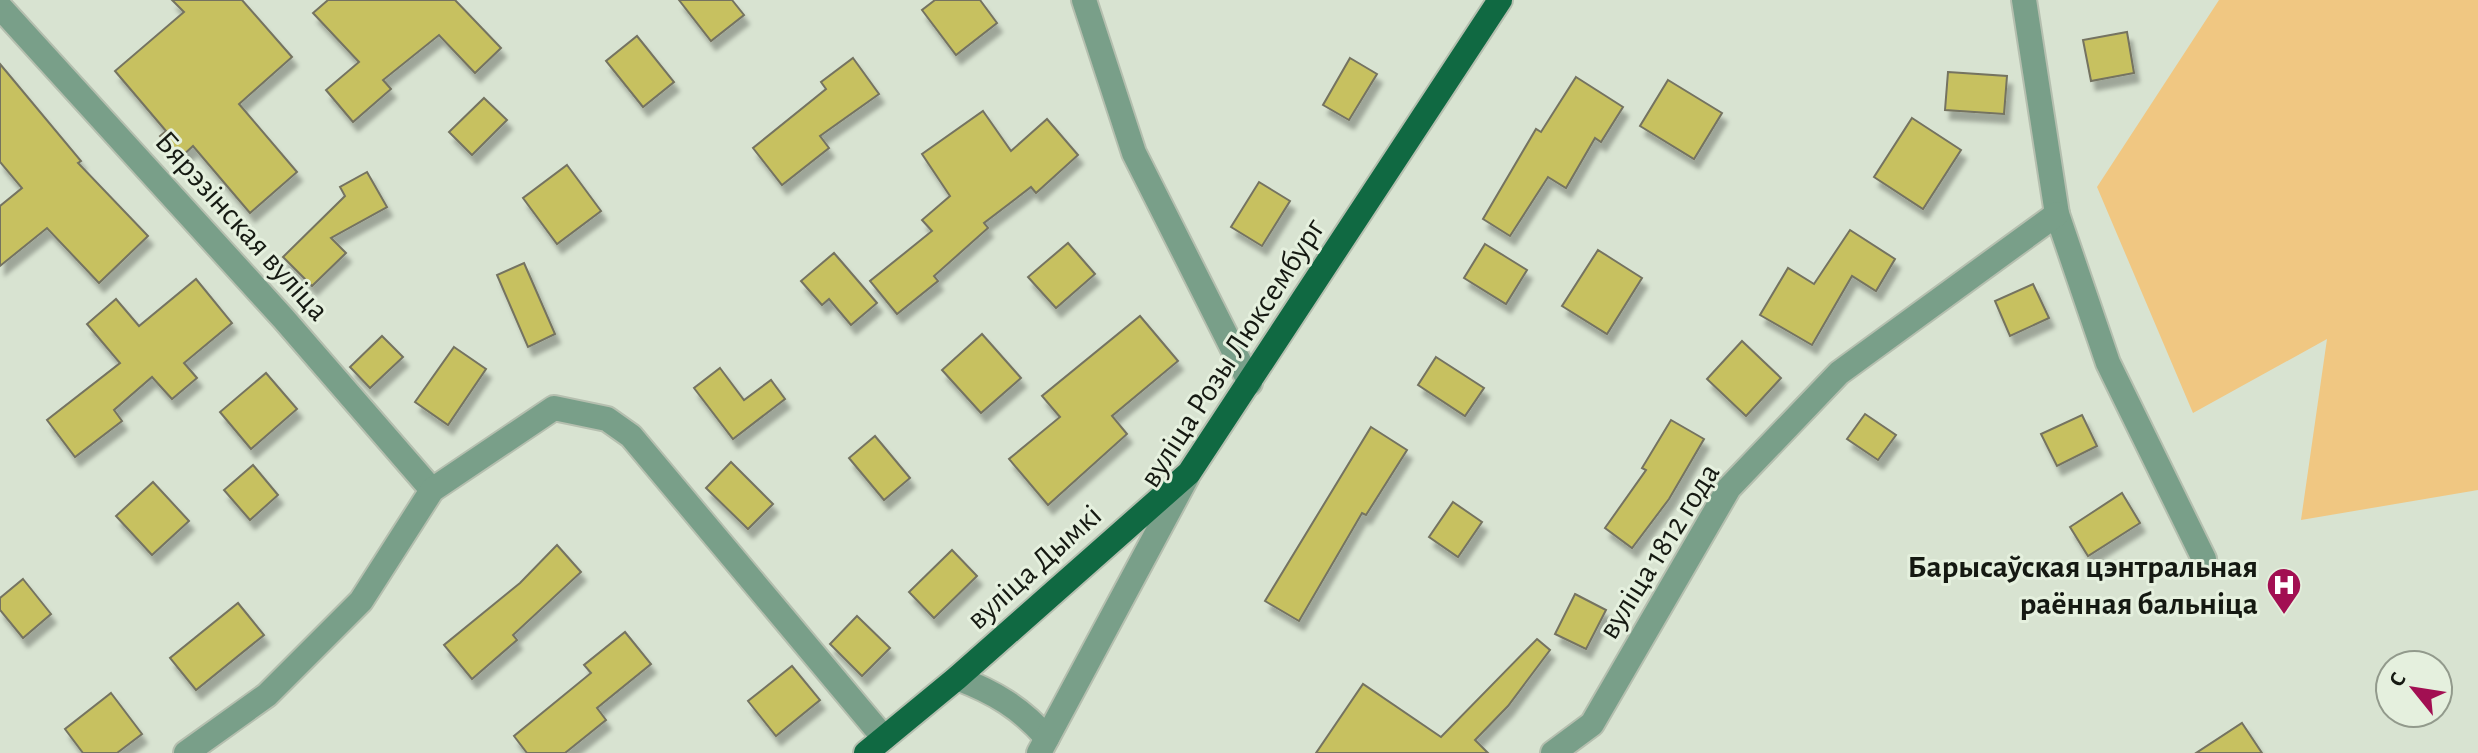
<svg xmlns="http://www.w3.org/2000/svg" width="2478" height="753" font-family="'Alegreya Sans',sans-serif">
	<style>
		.green { fill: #f0c782 }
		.building { fill: #c7c161; stroke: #747361; stroke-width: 2; filter: url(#shadow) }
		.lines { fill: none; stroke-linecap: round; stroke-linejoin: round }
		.minor-casing { stroke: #b5bfaf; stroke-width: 28 }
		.major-casing { stroke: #b5bfaf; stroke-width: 28 }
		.minor { stroke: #799f89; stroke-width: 24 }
		.major { stroke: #106942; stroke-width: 24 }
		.labels { text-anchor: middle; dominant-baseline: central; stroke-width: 6; stroke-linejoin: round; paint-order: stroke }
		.street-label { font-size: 32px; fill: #151912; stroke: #e5f0de }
		.poi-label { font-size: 32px; font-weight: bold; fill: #151912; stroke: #e5f0de; text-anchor: end }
	</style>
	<defs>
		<filter id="shadow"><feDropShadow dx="5" dy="9" stdDeviation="2" flood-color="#0004"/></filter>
	</defs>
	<rect width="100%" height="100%" fill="#d8e3d1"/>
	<polygon class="green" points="2219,0 2478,0 2478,490 2301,520 2327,339 2193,413 2097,187"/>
	<g class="building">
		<polygon points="172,0 242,0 292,57 239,104 297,172 250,213 193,146 180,158 160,136 166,131 115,71 184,12"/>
		<polygon points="328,0 455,0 501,48 475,73 439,35 383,80 391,89 353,122 326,90 359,62 313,13"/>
		<polygon points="679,0 732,0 744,15 711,41"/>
		<polygon points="935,0 980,0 997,23 956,55 922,10"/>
		<polygon points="2127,32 2134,73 2091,81 2083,40"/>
		<polygon points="637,36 674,82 643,107 606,61"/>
		<polygon points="853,58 879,94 820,136 829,148 782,185 753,148 826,89 821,82"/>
		<polygon points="1350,58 1377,74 1349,120 1323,105"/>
		<polygon points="0,64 81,161 78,163 148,236 99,283 47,228 0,266 0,206 22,188 0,162"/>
		<polygon points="1948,72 2007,76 2004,114 1945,110"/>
		<polygon points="1576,77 1623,107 1601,142 1595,138 1566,188 1548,177 1510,236 1483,219 1536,129 1541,132"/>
		<polygon points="1668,80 1722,113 1694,159 1640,126"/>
		<polygon points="484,98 507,120 472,155 449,132"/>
		<polygon points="983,111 1011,151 1047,119 1078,155 1036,193 1031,187 984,223 988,228 934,276 938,281 897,314 870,281 932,231 922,220 950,196 922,154"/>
		<polygon points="1912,118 1961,150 1923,209 1874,177"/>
		<polygon points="567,165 601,211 557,244 523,198"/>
		<polygon points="367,172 387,207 331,238 346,253 312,286 283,257 345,196 340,187"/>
		<polygon points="1259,182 1290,201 1262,246 1231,227"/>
		<polygon points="1850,230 1895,259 1876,291 1852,276 1812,345 1760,315 1788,268 1814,284"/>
		<polygon points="1068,243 1095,274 1056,308 1028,277"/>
		<polygon points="1485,244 1527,270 1506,304 1464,278"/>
		<polygon points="1598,250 1642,278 1607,334 1562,306"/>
		<polygon points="834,253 877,303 851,325 829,299 822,305 801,281"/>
		<polygon points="524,263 555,334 528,347 497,275"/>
		<polygon points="196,279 232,323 184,363 197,378 172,399 152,377 114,410 122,421 75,457 47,420 120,363 87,324 116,299 139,326"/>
		<polygon points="2033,284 2049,318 2010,336 1995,301"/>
		<polygon points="1140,316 1178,361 1112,416 1127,434 1048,505 1009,459 1060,417 1042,396"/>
		<polygon points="982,334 1021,378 981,413 942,370"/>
		<polygon points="382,336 403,357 370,388 350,367"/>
		<polygon points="1742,341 1781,378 1746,416 1707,379"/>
		<polygon points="454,347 486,369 448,425 415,402"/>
		<polygon points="1436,357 1484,388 1465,416 1418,385"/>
		<polygon points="720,368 744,400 771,380 785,399 733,439 694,388"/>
		<polygon points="266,373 297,409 251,449 220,412"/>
		<polygon points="1865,414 1896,435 1878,460 1847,439"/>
		<polygon points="2082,415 2097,446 2057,466 2041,434"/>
		<polygon points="1671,420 1704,439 1669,499 1632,548 1605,528 1646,470 1642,468"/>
		<polygon points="1371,427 1407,450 1366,515 1362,513 1299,621 1265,601"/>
		<polygon points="875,436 910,478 884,500 849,458"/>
		<polygon points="731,462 773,504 748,529 706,488"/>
		<polygon points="253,465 278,495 250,520 224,490"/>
		<polygon points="153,482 189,521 152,555 116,516"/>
		<polygon points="2122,493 2140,523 2088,556 2070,527"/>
		<polygon points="1453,502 1482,522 1458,557 1429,537"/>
		<polygon points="557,545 581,572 513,635 517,640 472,679 444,645 520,583"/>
		<polygon points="952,550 977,576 934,618 909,592"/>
		<polygon points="23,579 51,614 23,638 0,610 0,598"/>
		<polygon points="1575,594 1606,610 1586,649 1555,634"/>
		<polygon points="238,603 264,635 196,690 170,658"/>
		<polygon points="857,616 890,648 862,676 830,644"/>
		<polygon points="625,632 651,664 597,708 606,720 565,753 527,753 514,736 591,673 584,665"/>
		<polygon points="1537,639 1550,650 1508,706 1475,740 1488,753 1316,753 1363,684 1441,737"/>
		<polygon points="792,666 820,700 776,736 748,701"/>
		<polygon points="111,693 142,734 117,753 83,753 65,729"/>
		<polygon points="2242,723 2262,753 2196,753"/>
	</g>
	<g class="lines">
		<g class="minor-casing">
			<g id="minor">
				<polyline points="1084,0 1134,153 1250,383"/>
				<polyline points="2024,0 2057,214 2108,363 2204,559"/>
				<polyline points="0,7 283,318 432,490"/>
				<path d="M957,678C994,692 1021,708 1047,738"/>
				<polyline points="186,753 267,695 361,601 432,490 554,408 607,419 631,436 884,738"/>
				<polyline points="1039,753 1187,477"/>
				<polyline points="1553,753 1592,724 1729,488 1839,373 2057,214"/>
			</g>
		</g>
		<g class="major-casing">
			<polyline id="major" points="866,753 957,678 1189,473 1500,0"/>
		</g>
		<use href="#minor" class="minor"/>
		<use href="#major" class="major"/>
	</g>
	<defs>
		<g id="hospital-pin" transform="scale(1.8)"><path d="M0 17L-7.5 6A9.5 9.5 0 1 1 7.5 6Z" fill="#a20f52" stroke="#e5f0de"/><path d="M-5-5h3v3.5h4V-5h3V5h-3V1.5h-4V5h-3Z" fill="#fff"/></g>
	</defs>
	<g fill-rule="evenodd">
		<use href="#hospital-pin" x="2284" y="585"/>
	</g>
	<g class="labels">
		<g class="street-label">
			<text transform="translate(242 226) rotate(48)">Бярэзінская вуліца</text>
			<text transform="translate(1232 353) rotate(-57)">вуліца Розы Люксембург</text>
			<text transform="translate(1659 551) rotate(-58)">вуліца 1812 года</text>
			<text transform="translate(1034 567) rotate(-42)">вуліца Дымкі</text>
		</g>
		<g class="poi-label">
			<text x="2258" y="567">Барысаўская цэнтральная<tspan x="2258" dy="37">раённая бальніца</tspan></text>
		</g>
	</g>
	<g transform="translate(2414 689) rotate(300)"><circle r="38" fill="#e5f0de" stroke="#929a8c" stroke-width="2"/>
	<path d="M0-6L14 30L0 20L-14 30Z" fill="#a20f52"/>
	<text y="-12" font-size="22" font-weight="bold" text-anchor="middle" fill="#151912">С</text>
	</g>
</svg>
